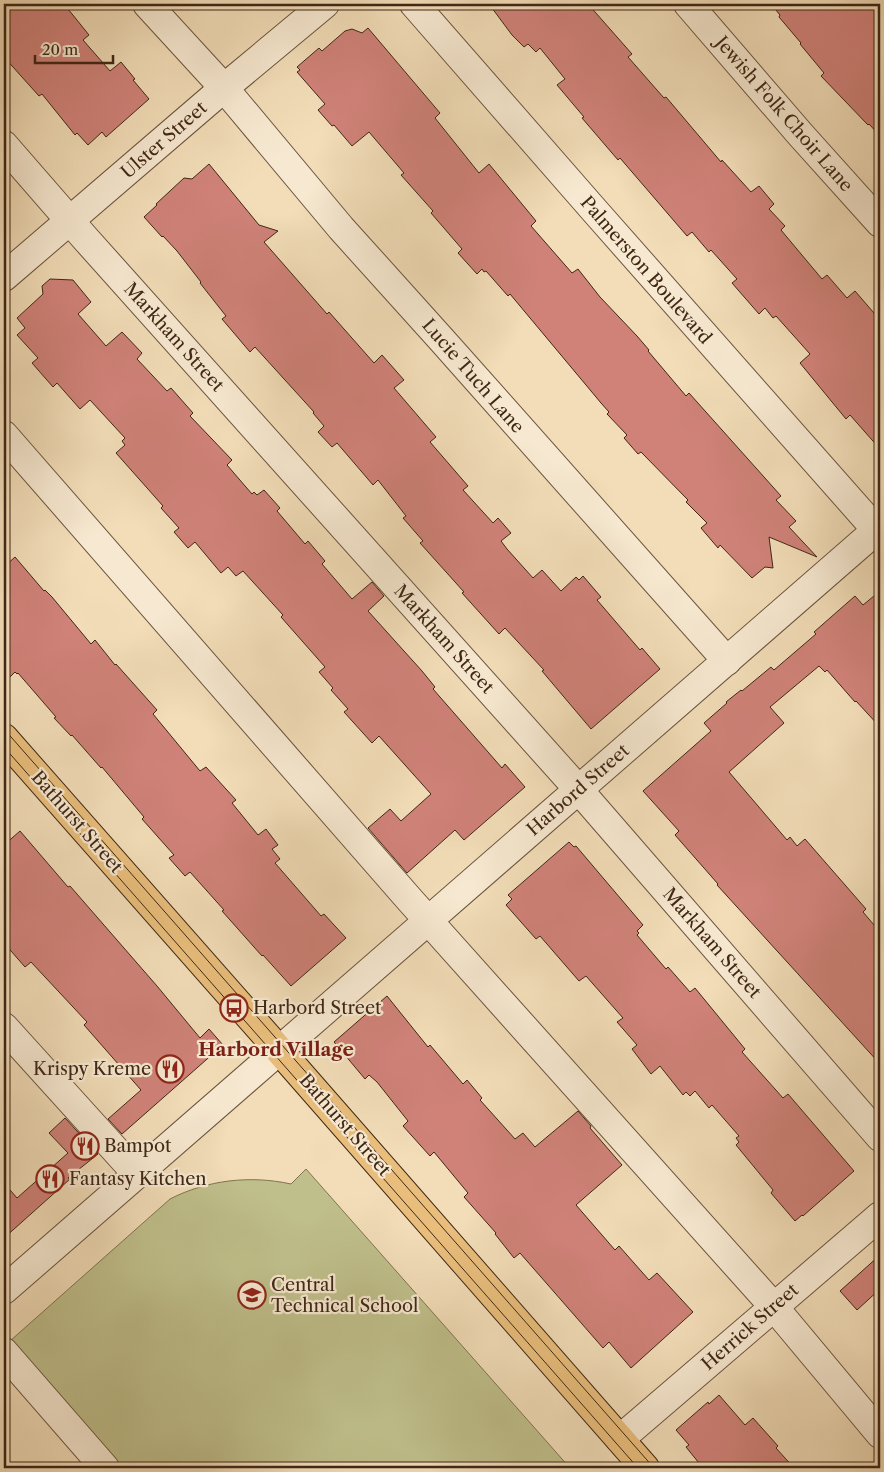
<svg xmlns="http://www.w3.org/2000/svg" width="884" height="1472" font-family="'Libre Caslon Text',serif">
	<style>
		.green { fill: #bfbf8b; stroke: #7f7350 }
		.building { fill: #d08279; stroke: #3f2716 }
		.lines { fill: none; stroke-linecap: round; stroke-linejoin: round }
		.minor-casing { stroke: #6c543e; stroke-width: 30 }
		.major-casing { stroke: #3f2716; stroke-width: 30 }
		.minor { stroke: #f7e9d1; stroke-width: 28 }
		.major { stroke: #e9be7c; stroke-width: 28 }
		.tram { stroke: #3f2716; stroke-width: 1 }
		.labels { text-anchor: middle; dominant-baseline: central; stroke-width: 4.5; stroke-linejoin: round; paint-order: stroke }
		.street-label { font-size: 18px; fill: #3f2716; stroke: #f7e9d1 }
		.poi-label { font-size: 18px; fill: #3f2716; stroke: #f7e9d1; text-anchor: start }
		.neighbourhood-label { font-size: 19px; font-weight: bold; fill: #7a1f14; stroke: #f7e9d1 }
	</style>
	<rect width="100%" height="100%" fill="#f2ddb8"/>
	<filter id="stains"><feTurbulence type="fractalNoise" baseFrequency=".004" numOctaves="4"/><feColorMatrix values="0 0 0 0 .2 0 0 0 0 .09 0 0 0 0 .02 0 0 0 .5 -.17"/></filter>
	<radialGradient id="worn" r=".72"><stop offset=".6" stop-color="#630" stop-opacity="0"/><stop offset="1" stop-color="#630" stop-opacity=".3"/></radialGradient>
	<path class="green" d="M306,1169L570,1468H121L10,1341L170,1199C207,1180 250,1175 291,1184Z"/>
	<g class="building">
		<polygon points="4,4 64,4 89,35 83,40 110,71 121,62 135,79 133,80 149,99 106,137 102,132 88,145 77,133 75,135 42,94 39,96 4,57"/>
		<polygon points="489,4 588,4 632,54 628,57 664,98 666,97 721,162 722,160 751,192 759,186 774,204 769,209 785,226 781,230 822,279 827,275 847,298 855,291 880,320 880,449 850,415 846,419 800,363 810,354 776,316 773,318 765,308 759,314 732,283 737,279 711,250 709,252 692,232 687,236 620,158 618,160 582,118 584,117 557,85 565,79 540,48 536,52 528,44 524,47 512,35"/>
		<polygon points="771,4 880,4 880,136 869,124 868,125 821,76 824,73 800,44 801,43 779,17 780,15"/>
		<polygon points="368,28 440,113 435,118 479,173 489,164 536,221 531,226 572,273 578,269 600,297 637,336 649,350 648,351 686,396 689,393 781,496 776,500 796,521 789,527 817,557 769,537 773,568 765,567 752,578 720,545 718,548 701,528 707,523 686,502 688,500 641,452 638,454 624,438 627,435 607,414 609,412 601,403 510,294 508,296 486,271 484,272 482,269 477,274 458,253 462,249 431,213 433,211 401,175 404,173 369,132 352,146 334,125 332,126 318,110 325,104 297,72 300,70 297,67 319,48 322,51 345,31 352,29 362,33"/>
		<polygon points="209,164 259,225 278,231 264,242 327,314 329,312 374,363 382,355 404,380 394,388 436,437 430,442 468,486 463,490 493,523 498,518 511,533 501,541 507,549 533,578 542,570 561,591 576,577 579,580 583,576 601,597 597,600 640,650 642,648 660,669 591,729 542,671 544,670 505,628 499,634 462,593 464,592 420,543 423,541 403,518 406,516 378,480 373,485 337,443 332,447 318,432 324,426 313,413 314,412 255,347 250,352 222,319 226,316 200,283 201,282 177,251 163,236 162,237 144,217 157,205 156,204 184,178 192,179"/>
		<polygon points="50,279 73,280 91,302 78,314 106,346 122,332 142,353 137,359 167,391 171,388 193,413 190,416 232,460 227,465 252,494 254,492 257,495 264,490 280,508 277,511 305,544 308,541 325,561 322,564 352,599 372,582 384,596 368,611 422,671 435,687 433,689 502,768 505,764 525,787 464,840 455,830 407,873 368,828 390,809 401,821 431,794 379,736 372,743 344,712 348,709 331,690 333,688 319,672 325,667 281,617 283,615 243,571 236,576 228,567 221,573 195,542 188,548 174,532 179,528 161,508 163,506 116,453 125,445 122,441 125,438 90,400 80,409 57,383 53,387 32,363 38,358 17,335 25,328 17,318 43,294 42,286"/>
		<polygon points="15,557 44,591 45,590 52,597 91,644 95,640 115,665 116,664 157,710 153,714 200,771 206,767 236,800 232,803 258,835 266,829 278,845 272,849 280,859 275,863 321,916 324,914 346,938 291,986 263,955 262,956 222,911 224,910 190,872 185,876 169,858 174,855 142,819 144,817 102,767 101,768 72,735 71,736 54,718 56,717 18,673 17,674 15,672 4,683 4,567"/>
		<polygon points="880,591 880,727 856,701 855,702 827,670 825,672 819,666 770,707 784,723 729,772 787,840 790,837 797,846 805,839 866,909 863,912 880,932 880,1064 717,885 718,884 675,835 679,831 643,791 711,731 704,723 727,703 726,702 741,690 742,691 771,667 774,670 816,634 814,632 855,596 863,605"/>
		<polygon points="20,831 68,887 70,886 157,986 200,1038 209,1029 223,1045 122,1134 108,1119 141,1090 84,1025 87,1022 31,962 25,967 4,943 4,845"/>
		<polygon points="569,842 574,847 576,846 643,925 637,931 639,933 637,935 666,969 668,967 690,992 695,988 745,1049 742,1052 783,1098 788,1094 854,1171 803,1216 802,1215 795,1221 771,1193 773,1190 736,1145 739,1142 736,1138 739,1136 712,1105 709,1108 695,1091 690,1096 686,1092 683,1095 660,1066 651,1074 632,1049 637,1045 617,1022 623,1018 586,976 579,981 540,936 536,939 506,905 512,899 508,895"/>
		<polygon points="387,996 428,1047 430,1045 463,1084 467,1080 482,1098 480,1100 515,1139 523,1133 535,1147 578,1111 591,1126 590,1128 622,1165 576,1205 615,1250 619,1246 649,1280 657,1273 693,1312 631,1368 609,1342 603,1348 520,1253 514,1258 495,1234 496,1233 464,1197 468,1193 434,1152 430,1156 403,1126 408,1121 377,1082 369,1075 365,1079 334,1042"/>
		<polygon points="65,1118 98,1154 68,1178 70,1179 60,1188 4,1238 4,1183 17,1198 68,1153 49,1133"/>
		<polygon points="880,1255 880,1289 857,1310 840,1291"/>
		<polygon points="719,1395 745,1425 753,1418 778,1446 776,1448 794,1468 703,1468 686,1447 689,1445 676,1430 708,1402 709,1404"/>
	</g>
	<g class="lines">
		<g class="minor-casing">
			<g id="minor">
				<polyline points="147,4 224,88 341,228 441,339 727,661"/>
				<polyline points="414,4 594,210 880,534"/>
				<polyline points="688,4 800,134 880,223"/>
				<polyline points="4,145 84,237 578,789 880,1137"/>
				<polyline points="4,277 224,88 325,4"/>
				<polyline points="4,435 409,899 774,1307 880,1434"/>
				<polyline points="4,1027 137,1174"/>
				<polyline points="4,1290 880,527"/>
				<polyline points="4,1352 105,1468"/>
				<polyline points="620,1439 880,1216"/>
			</g>
		</g>
		<g class="major-casing">
			<polyline id="major" points="4,738 279,1050 645,1468"/>
		</g>
		<use href="#minor" class="minor"/>
		<use href="#major" class="major"/>
		<g class="tram">
			<polyline points="4,729 654,1468"/>
			<polyline points="4,747 638,1468"/>
		</g>
	</g>
	<defs>
		<g id="bus-ring" transform="scale(1.4375)"><circle r="9.5" fill="#f7e9d1" stroke="#8f2418" stroke-width="1.5"/><path d="M-5-6H5V4H4V6H2V4H-2V6H-4V4H-5ZM-3.5-4V0h7V-4ZM-3.5 1.2v1.5H-2V1.2ZM2 1.2v1.5H3.5V1.2Z" fill="#8f2418"/></g>
		<g id="restaurant-ring" transform="scale(1.4375)"><circle r="9.5" fill="#f7e9d1" stroke="#8f2418" stroke-width="1.5"/><path d="M-5-6h1v4h1v-4h1v4h1v-4h1v5L-1.5 .5V6h-2V.5L-5-1ZM5-6V6H3V1.5H1.5Q1.5-4 5-6Z" fill="#8f2418"/></g>
		<g id="school-ring" transform="scale(1.4375)"><circle r="9.5" fill="#f7e9d1" stroke="#8f2418" stroke-width="1.5"/><path d="M0-5L7-2L0 1L-7-2ZM-4 1L0 2.5L4 1V4Q0 6-4 4Z" fill="#8f2418"/></g>
	</defs>
	<g fill-rule="evenodd">
		<use href="#bus-ring" x="234" y="1008"/>
		<use href="#restaurant-ring" x="170" y="1069"/>
		<use href="#restaurant-ring" x="85" y="1146"/>
		<use href="#restaurant-ring" x="50" y="1179"/>
		<use href="#school-ring" x="252" y="1295"/>
	</g>
	<g class="labels">
		<g class="street-label">
			<text transform="translate(784 114) rotate(49)">Jewish Folk Choir Lane</text>
			<text transform="translate(164 140) rotate(-41)">Ulster Street</text>
			<text transform="translate(646 270) rotate(49)">Palmerston Boulevard</text>
			<text transform="translate(174 337) rotate(48)">Markham Street</text>
			<text transform="translate(473 376) rotate(49)">Lucie Tuch Lane</text>
			<text transform="translate(444 639) rotate(48)">Markham Street</text>
			<text transform="translate(578 790) rotate(-41)">Harbord Street</text>
			<text transform="translate(77 822) rotate(49)">Bathurst Street</text>
			<text transform="translate(712 943) rotate(49)">Markham Street</text>
			<text transform="translate(345 1125) rotate(49)">Bathurst Street</text>
			<text transform="translate(750 1327) rotate(-41)">Herrick Street</text>
		</g>
		<g class="poi-label">
			<text x="253" y="1008">Harbord Street</text>
			<text x="151" y="1069" text-anchor="end">Krispy Kreme</text>
			<text x="104" y="1146">Bampot</text>
			<text x="69" y="1179">Fantasy Kitchen</text>
			<text x="271" y="1285">Central<tspan x="271" dy="21">Technical School</tspan></text>
		</g>
		<g class="neighbourhood-label">
			<text x="276" y="1049">Harbord Village</text>
		</g>
	</g>
	<rect width="884" height="1472" fill="none" stroke="#f2ddb8" stroke-width="20"/>
	<rect x="5" y="5" width="874" height="1462" fill="none" stroke="#3f2716" stroke-width="2.5"/>
	<rect x="10" y="10" width="864" height="1452" fill="none" stroke="#3f2716"/>
	<path d="M35 55v8h78v-8" fill="none" stroke="#3f2716" stroke-width="2.5"/>
	<text x="42" y="55" font-size="15" fill="#3f2716" stroke="#f7e9d1" stroke-width="4" paint-order="stroke">20 m</text>
	<rect width="100%" height="100%" filter="url(#stains)"/>
	<rect width="100%" height="100%" fill="url(#worn)"/>
</svg>
